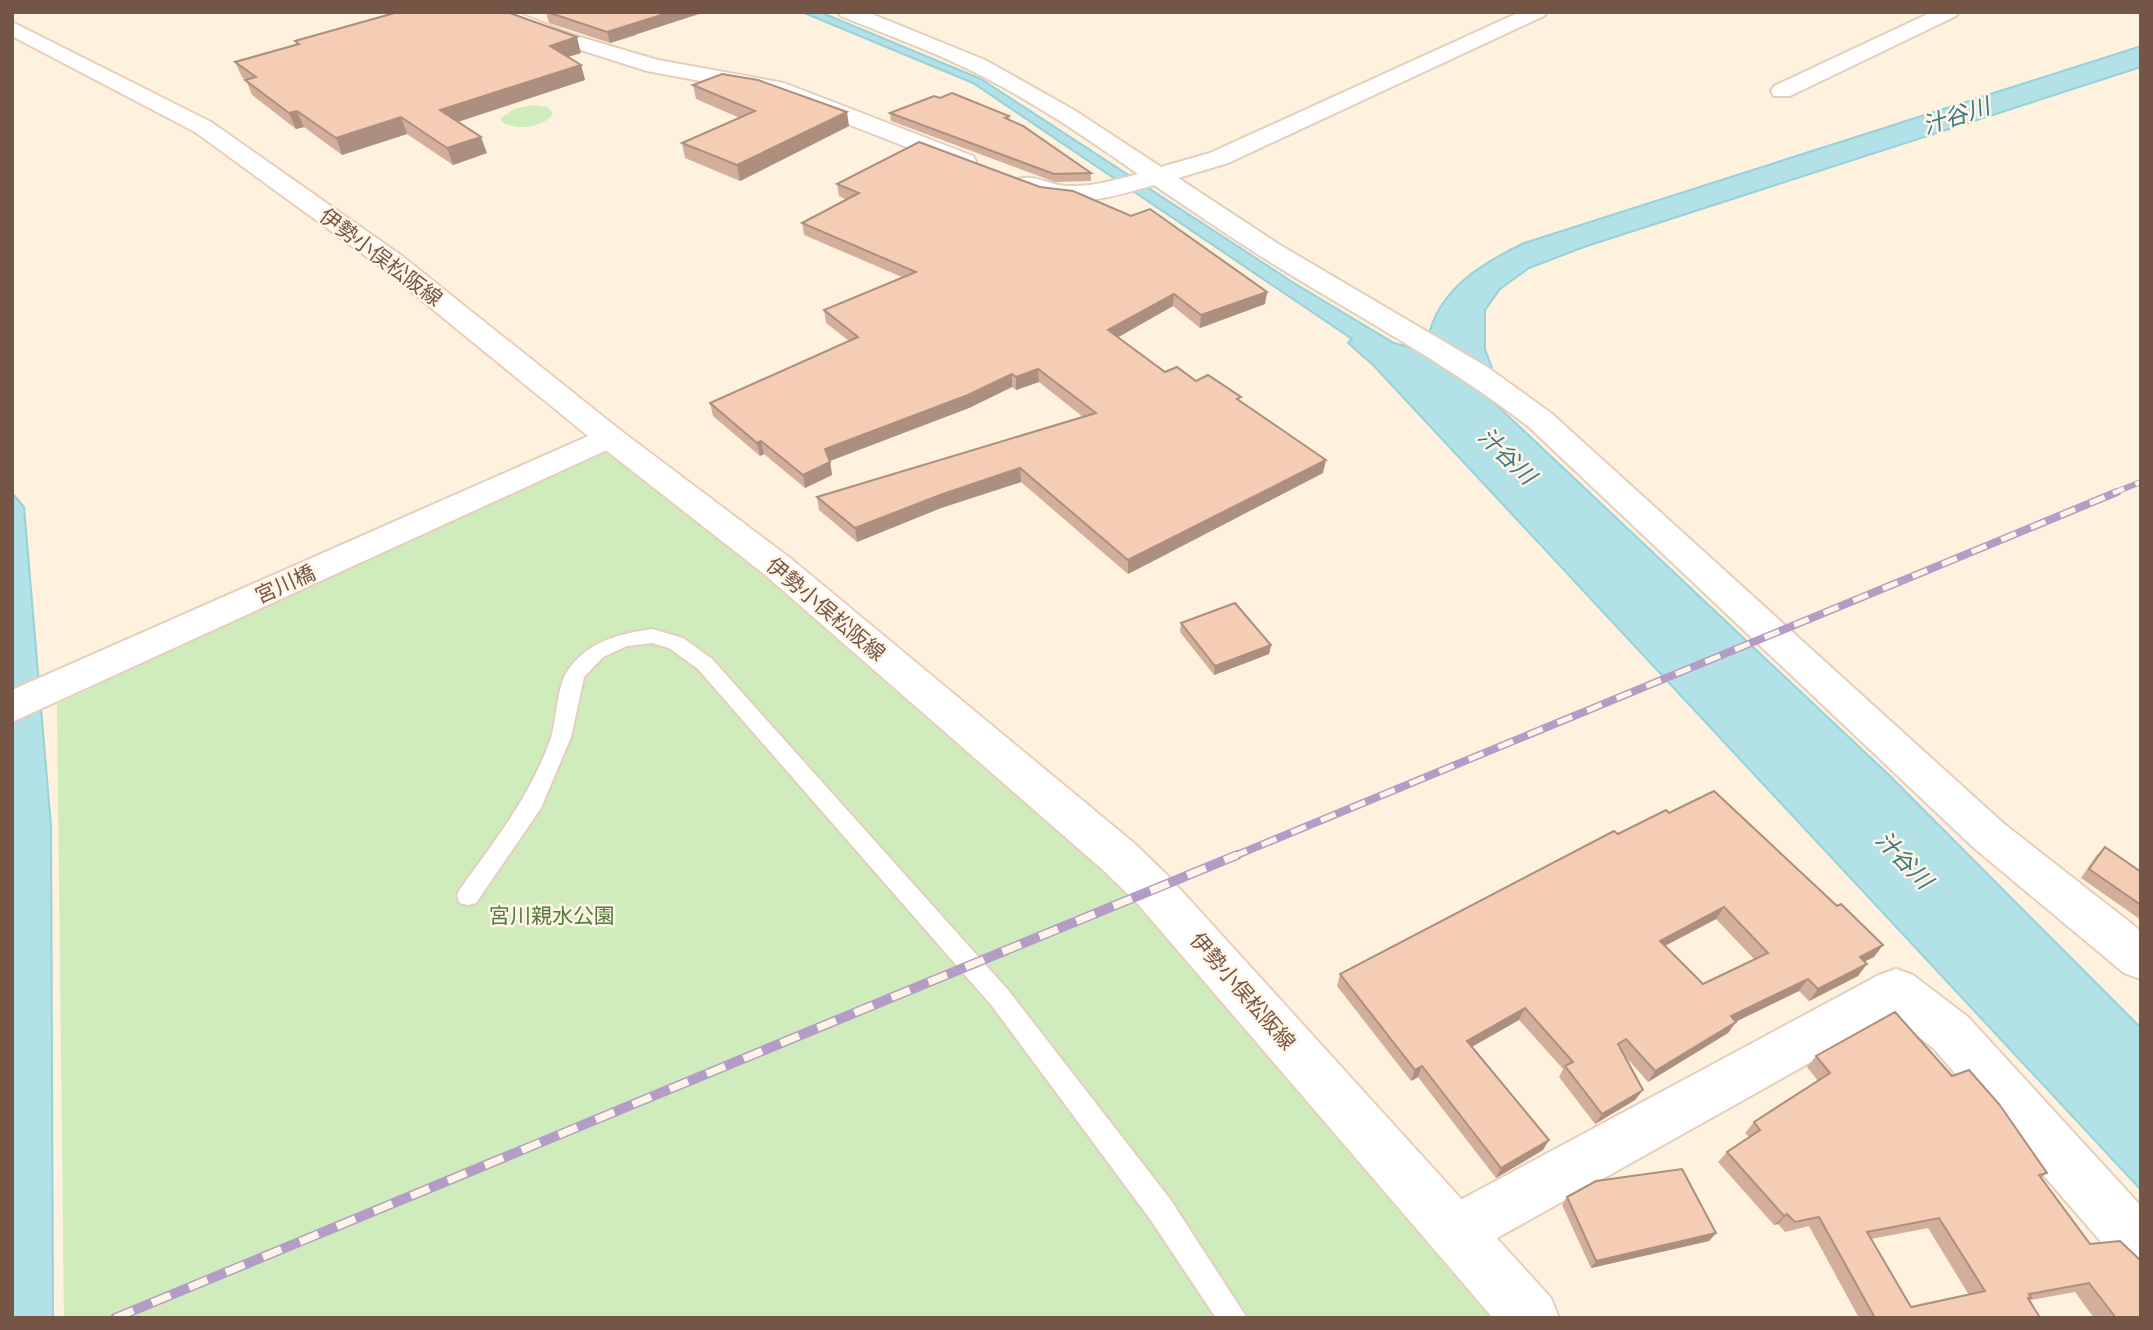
<svg xmlns="http://www.w3.org/2000/svg" width="2153" height="1330" font-family="Montserrat,'Noto Sans JP',sans-serif">
	<style>
		.green { fill: #d0ebbc }
		.water { fill: #b2e1e8; stroke: #97d1da; stroke-width: 2 }
		.lines { fill: none; stroke-linecap: round; stroke-linejoin: round }
		.service-casing { stroke: #e4cebd; stroke-width: 4 }
		.minor-casing { stroke: #e4cebd; stroke-width: 4 }
		.secondary-casing { stroke: #e9cfb9; stroke-width: 4 }
		.service { fill: #fff; fill-rule: evenodd }
		.minor { fill: #fff; fill-rule: evenodd }
		.secondary { fill: #fff; fill-rule: evenodd }
		.rail-far2-casing { stroke: #b39dc6; stroke-width: 6 }
		.rail-far1-casing { stroke: #b39dc6; stroke-width: 8 }
		.rail-casing { stroke: #b39dc6; stroke-width: 10 }
		.rail-far2 { stroke: #fff5e6; stroke-width: 4.5; stroke-dasharray: 12; stroke-linecap: butt }
		.rail-far1 { stroke: #fff5e6; stroke-width: 5; stroke-dasharray: 16; stroke-linecap: butt }
		.rail { stroke: #fff5e6; stroke-width: 7; stroke-dasharray: 20; stroke-linecap: butt }
		.wall { fill: #d3af9b; fill-rule: evenodd }
		.shaded-wall { fill: #ac8f7e }
		.building { fill: #f5ccb4; stroke: #ac8f7e; stroke-width: 2; fill-rule: evenodd }
		.labels { text-anchor: middle; dominant-baseline: central; stroke-width: 5; stroke-linejoin: round; paint-order: stroke }
		.street-label { font-size: 21px; fill: #755545; stroke: #fff5e6 }
		.park-label { font-size: 21px; fill: #507c3c; stroke: #fff5e6 }
		.water-label { font-size: 23px; font-style: italic; fill: #3b7883; stroke: #fff5e6 }
	</style>
	<rect width="100%" height="100%" fill="#fef1de"/>
	<g class="green">
		<path d="M534,105L548,107L553,114C542,128 517,131 502,122L501,118L516,108Z"/>
		<polygon points="614,441 1153,890 1519,1318 64,1318 57,704"/>
	</g>
	<g class="water">
		<path d="M802,12H820L981,79L1294,283L1394,343L1426,352C1428,345 1428,337 1430,330C1444,285 1485,262 1524,243L2141,46V67L1584,247L1529,268L1500,289L1485,310V349L1492,368L1488,397L1889,775L2141,1028V1190L1374,366L1348,343L1352,339L973,83Z"/>
		<polygon points="12,493 24,507 51,826 53,1318 12,1318"/>
	</g>
	<g class="lines">
		<g class="service-casing">
			<path id="service" d="M652,629L683,638L712,659L1008,990L1170,1199L1247,1318H1216L1150,1219L992,1006L698,669L669,648L652,643L627,646L603,657L584,677L571,737L541,808L476,903L468,905L460,903L457,896L460,889C495,841 531,795 551,738C557,719 557,685 568,670C589,641 618,634 652,629Z"/>
		</g>
		<g class="minor-casing">
			<g id="minor">
				<polygon points="486,12 515,12 573,35 658,60 784,83 973,156 976,161 973,166 964,168 955,166 771,94 647,71 559,43 489,16"/>
				<path d="M838,12H867L985,60L1074,110L1161,167L1210,153L1520,12H1547L1544,16L1228,163L1178,178L1280,245L1487,367L1551,413L2003,823L2141,931V979L2124,973L1973,847L1529,427C1456,370 1375,326 1296,278C1248,249 1201,217 1154,185C1115,196 1074,209 1034,195C1026,192 1020,191 1016,184L1019,179C1036,174 1050,186 1068,186C1092,187 1115,180 1138,174C1084,136 1029,99 970,70C928,49 884,34 841,16Z"/>
				<polygon points="1932,12 1959,12 1956,16 1790,96 1774,96 1771,91 1774,86"/>
				<polygon points="609,427 620,430 625,437 620,444 12,722 12,690"/>
				<polygon points="1896,969 1913,975 1968,1017 2141,1206 2141,1274 2122,1266 1934,1049 1893,1016 1474,1251 1455,1259 1436,1251 1428,1232 1436,1213 1879,975"/>
			</g>
		</g>
		<g class="secondary-casing">
			<polygon id="secondary" points="12,22 211,122 402,256 620,430 790,558 1135,844 1169,877 1551,1298 1559,1318 1493,1318 1137,903 1103,870 764,574 598,444 382,268 195,132 12,36"/>
		</g>
		<use href="#service" class="service"/>
		<use href="#minor" class="minor"/>
		<use href="#secondary" class="secondary"/>
		<g class="rail-far2-casing">
			<polyline id="rail-far2" points="2113,493 2141,482"/>
		</g>
		<g class="rail-far1-casing">
			<polyline id="rail-far1" points="1232,857 2117,492"/>
		</g>
		<g class="rail-casing">
			<polyline id="rail" points="115,1318 1237,855"/>
		</g>
		<use href="#rail-far2" class="rail-far2"/>
		<use href="#rail-far1" class="rail-far1"/>
		<use href="#rail" class="rail"/>
	</g>
	<g class="wall">
		<polygon points="546,12 637,35 610,43 549,23"/>
		<polygon points="295,41 581,53 568,57 581,65 585,80 458,122 487,153 453,165 407,134 342,155 304,127 296,129 252,95 246,80 242,77 235,62 297,45"/>
		<polygon points="693,85 849,126 740,181 685,158 682,143 740,118 696,99"/>
		<polygon points="940,98 1009,116 1009,120 1091,173 1091,181 1055,182 891,121 890,113"/>
		<polygon points="837,184 1267,292 1265,304 1200,328 1173,306 1118,337 1165,372 1196,381 1240,401 1323,473 1128,574 1021,482 941,508 857,542 819,510 817,497 1083,417 1039,382 1016,390 1012,387 969,408 830,461 832,475 805,488 764,454 760,456 713,416 710,403 849,341 826,323 824,310 902,277 804,235 802,223 847,200 839,196"/>
		<polygon points="1181,623 1271,645 1269,654 1214,675 1180,632"/>
		<path d="M1669,813L1874,957L1865,961L1858,976L1809,1001L1799,991L1736,1021L1728,1033L1648,1082L1625,1056L1635,1100L1595,1124L1559,1077L1563,1069L1519,1020L1472,1046L1543,1150L1496,1178L1418,1077L1411,1081L1337,986L1340,974L1618,834ZM1716,919L1755,960L1703,984L1665,946Z"/>
		<polygon points="2105,847 2141,872 2141,920 2081,878 2096,856"/>
		<path d="M1816,1056L1952,1076L2047,1173L2041,1178L2141,1318H2094L2075,1292L2030,1300L2040,1318H1859L1809,1226L1785,1232L1778,1224L1774,1225L1718,1162L1727,1152L1749,1137L1745,1133L1754,1122L1818,1081L1807,1067ZM1928,1228L1969,1295L1911,1307L1871,1239Z"/>
		<polygon points="1567,1197 1716,1233 1709,1241 1591,1268 1562,1205"/>
	</g>
	<g class="shaded-wall">
		<polygon points="671,12 705,12 610,43 607,32"/>
		<polygon points="577,37 581,53 554,61 550,46"/>
		<polygon points="581,65 585,80 445,126 440,110"/>
		<polygon points="297,111 304,127 296,129 289,113"/>
		<polygon points="847,112 849,126 740,181 737,165"/>
		<polygon points="401,117 407,134 342,155 336,138"/>
		<polygon points="481,137 487,153 453,165 447,148"/>
		<polygon points="1267,292 1265,304 1200,328 1201,315"/>
		<polygon points="1174,294 1173,306 1108,343 1108,330"/>
		<polygon points="1038,369 1039,382 1016,390 1016,377"/>
		<polygon points="1012,374 1012,387 969,408 827,462 825,449"/>
		<polygon points="761,441 764,454 760,456 757,443"/>
		<polygon points="1326,460 1323,473 1128,574 1128,560"/>
		<polygon points="830,462 832,475 805,488 803,475"/>
		<polygon points="1020,468 1021,482 941,508 857,542 855,528 940,495"/>
		<polygon points="1271,645 1269,654 1214,675 1215,666"/>
		<polygon points="1724,907 1716,919 1653,952 1660,941"/>
		<polygon points="1883,945 1874,957 1851,968 1860,957"/>
		<polygon points="1867,964 1858,976 1809,1001 1818,989"/>
		<polygon points="1808,979 1799,991 1723,1028 1731,1016"/>
		<polygon points="1525,1008 1519,1020 1463,1052 1467,1041"/>
		<polygon points="1736,1022 1728,1033 1648,1082 1655,1071"/>
		<polygon points="1422,1066 1418,1077 1411,1081 1415,1070"/>
		<polygon points="1643,1090 1635,1100 1595,1124 1602,1114"/>
		<polygon points="1549,1140 1543,1150 1496,1178 1501,1168"/>
		<polygon points="1787,1214 1778,1224 1774,1225 1784,1216"/>
		<polygon points="1716,1233 1709,1241 1591,1268 1596,1261"/>
	</g>
	<g class="building">
		<polygon points="398,12 507,12 577,37 550,46 581,65 440,110 481,137 447,148 401,117 336,138 297,111 289,113 245,80 256,77 235,62 299,44 295,41"/>
		<polygon points="547,12 671,12 607,32"/>
		<polygon points="722,74 758,80 847,112 737,165 682,143 755,111 693,85"/>
		<polygon points="952,93 1009,116 1005,118 1023,126 1091,173 1054,174 890,113 934,96 940,98"/>
		<polygon points="919,142 1040,187 1073,191 1131,216 1150,209 1267,292 1201,315 1174,294 1108,330 1165,372 1177,367 1196,381 1208,375 1241,397 1237,399 1326,460 1128,560 1020,468 940,495 855,528 817,497 1096,413 1038,369 1016,377 1012,374 968,395 825,449 830,462 803,475 761,441 757,443 710,403 858,337 824,310 916,272 802,223 859,193 837,184"/>
		<polygon points="1235,603 1271,645 1215,666 1181,623"/>
		<path d="M1714,791L1837,906L1841,904L1883,945L1860,957L1867,964L1818,989L1808,979L1731,1016L1736,1022L1655,1071L1626,1039L1618,1044L1643,1090L1602,1114L1565,1066L1573,1062L1525,1008L1467,1041L1549,1140L1501,1168L1422,1066L1415,1070L1340,974L1614,831L1618,834L1666,810L1669,813ZM1724,907L1768,953L1703,984L1660,941Z"/>
		<polygon points="2105,847 2141,872 2141,905 2089,869"/>
		<path d="M1895,1012L1952,1076L1969,1070L1999,1104L2047,1173L2039,1175L2090,1244L2120,1241L2141,1261V1318H2116L2089,1283L2029,1294L2031,1298H2028L2040,1318H1875L1819,1217L1795,1222L1787,1214L1784,1216L1727,1152L1760,1130L1754,1122L1830,1073L1816,1056ZM1939,1218L1985,1291L1911,1307L1867,1232Z"/>
		<polygon points="1682,1169 1716,1233 1596,1261 1567,1197 1596,1181"/>
	</g>
	<g class="labels">
		<g class="street-label">
			<text transform="translate(381 257) rotate(37)">伊勢小俣松阪線</text>
			<text transform="translate(285 584) rotate(-24)">宮川橋</text>
			<text transform="translate(826 609) rotate(40)">伊勢小俣松阪線</text>
			<text transform="translate(1243 991) rotate(49)">伊勢小俣松阪線</text>
		</g>
		<g class="park-label">
			<text x="552" y="915">宮川親水公園</text>
		</g>
		<g class="water-label">
			<text transform="translate(1956 116) rotate(-18)">汁谷川</text>
			<text transform="translate(1507 456) rotate(44)">汁谷川</text>
			<text transform="translate(1904 860) rotate(46)">汁谷川</text>
		</g>
	</g>
	<rect width="2153" height="1330" fill="none" stroke="#755545" stroke-width="28"/>
</svg>
